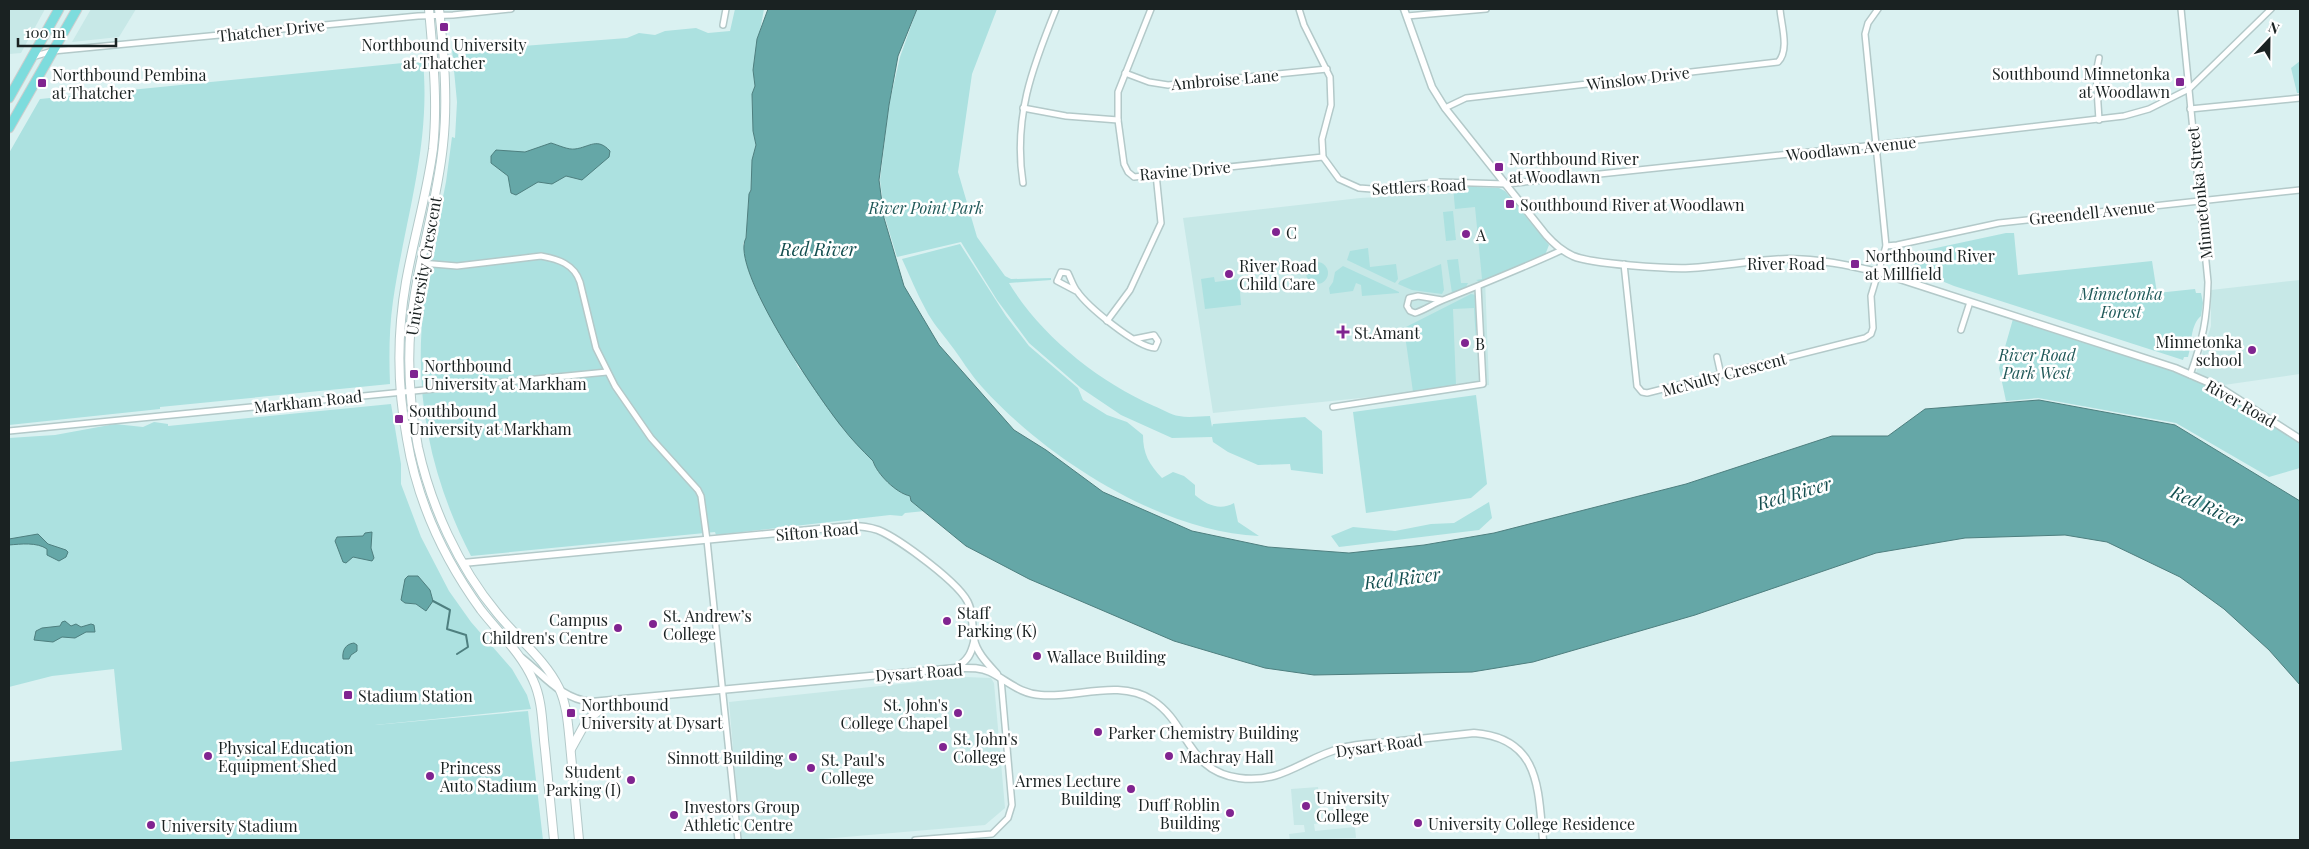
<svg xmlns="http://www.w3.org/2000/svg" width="2309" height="849" font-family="'Playfair Display',serif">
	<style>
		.built { fill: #c7e8e7 }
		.green { fill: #ace1e0 }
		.water { fill: #65a7a7; stroke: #4e7f7f }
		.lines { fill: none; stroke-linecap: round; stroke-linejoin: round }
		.stream { stroke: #4e7f7f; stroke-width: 2 }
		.minor-casing { stroke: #b3c9c9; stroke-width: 8 }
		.tertiary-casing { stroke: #b3c9c9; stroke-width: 9 }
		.secondary-casing { stroke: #b3c9c9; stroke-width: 10 }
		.primary-casing { stroke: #cdcece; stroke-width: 11 }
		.minor { stroke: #fff; stroke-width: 5 }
		.tertiary { stroke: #fff; stroke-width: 6 }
		.secondary { stroke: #fff; stroke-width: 8 }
		.primary { stroke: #7ddcdd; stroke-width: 9 }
		.poi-dot { fill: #802490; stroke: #fff; stroke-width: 2 }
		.labels { text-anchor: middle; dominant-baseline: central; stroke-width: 5; stroke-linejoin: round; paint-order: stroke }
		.street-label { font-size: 16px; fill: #1a2222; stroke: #fff }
		.poi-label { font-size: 16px; fill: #1a2222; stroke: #fff; text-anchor: start }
		.park-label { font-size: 16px; font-style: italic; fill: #1f5858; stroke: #fff }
		.water-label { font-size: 18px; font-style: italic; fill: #134e4f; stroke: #fff }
	</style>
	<rect width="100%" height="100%" fill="#daf1f1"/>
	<g class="built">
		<polygon points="9,9 45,9 21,53 9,54"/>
		<polygon points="91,9 136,9 119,37 72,42"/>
		<polygon points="1496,191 1485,278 1489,385 1213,413 1183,218 1360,198"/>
		<polygon points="2300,280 2300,374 2224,385 2196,373 2211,326 2211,290"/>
		<polygon points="965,677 991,678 994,683 1005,808 985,825 811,840 741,840 729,702"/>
		<polygon points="1318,787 1322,823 1314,824 1315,831 1355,827 1356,838 1290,840 1289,834 1305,832 1304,825 1294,825 1291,789"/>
	</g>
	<g class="green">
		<path d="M735,9H764L753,70L755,86L752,94L753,131L756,145L752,160L751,190L749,194L746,238L743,244L798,367L810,380L843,428L873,461C877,474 896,493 910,496L911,501L925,511L905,513L902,516L890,515L716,535L715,532L471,556C430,477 413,393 424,304C427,279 434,254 439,229L438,222L446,182L452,137L455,138L457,102L452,49H456L458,55L523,46L627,38L639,33L655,35L665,31L696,28L708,33L730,31Z"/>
		<path d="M917,9H997L972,74L958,172L977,237L1005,276L1011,279L1051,278V280L1009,283C1041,336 1098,381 1154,406C1162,409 1171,415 1179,416C1189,418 1200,416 1210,416L1212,427L1213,424L1305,417L1322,431L1323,474L1291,470L1290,464L1258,465L1228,452L1213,442L1212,437L1172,438L1121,415L1081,388L1029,343L997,300L961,242L897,257L885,218L880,180L889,105L900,57Z"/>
		<path d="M423,61C431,145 405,219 393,301C389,329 389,357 390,384L160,407V409L9,425V153L40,99Z"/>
		<polygon points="2300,61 2300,93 2297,93 2291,68"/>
		<polygon points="1453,186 1499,188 1505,191 1549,245 1545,255 1480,282 1476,280 1482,279 1475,207 1455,209"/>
		<polygon points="1453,211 1456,240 1446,241 1443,212"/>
		<path d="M2006,233H2014L2018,275L2152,261L2157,293L2195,289L2196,293H2201L2203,303L2201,316C2190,325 2192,344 2188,357H2184L2183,360L1954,286L1932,277L1926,271L1910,262L1908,254Z"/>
		<path d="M960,244L1006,316L1029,346L1078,388L1083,400L1107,415L1127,422L1143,435C1143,454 1149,464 1162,478L1173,472L1184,476L1195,485V495C1207,505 1220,511 1234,503L1238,522L1259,536C1161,532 1046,458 982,387C970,374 961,358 950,344C942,333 932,322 926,310C917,294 910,276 902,259Z"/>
		<polygon points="1368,248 1370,267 1396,264 1398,279 1395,283 1347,260 1350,251"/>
		<polygon points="1458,259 1461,283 1468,283 1465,289 1452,293 1447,260"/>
		<circle cx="1317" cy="273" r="11"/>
		<polygon points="1441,264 1444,290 1442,294 1412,290 1398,284 1400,281"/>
		<polygon points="1343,266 1399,292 1399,293 1362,296 1361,285 1356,283 1353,291 1330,294 1329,288 1333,282 1335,272"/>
		<polygon points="1214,277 1215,282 1239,279 1241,305 1205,309 1201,279"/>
		<polygon points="1471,294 1476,295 1476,342 1474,308 1453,309 1456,385 1413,392 1404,328"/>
		<polygon points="2013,319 2173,371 2215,388 2300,442 2300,468 2269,477 2176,423 2038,398 2006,401 1999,368"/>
		<polygon points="1476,395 1487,484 1471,498 1366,513 1353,412"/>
		<polygon points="391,404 401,464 401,484 421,537 449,591 471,622 512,669 527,695 531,709 375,725 528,711 543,840 9,840 9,762 122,750 114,669 52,676 9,687 9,438 55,435 115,424 143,427 154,422 168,424 168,426"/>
		<polygon points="1489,502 1492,518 1479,530 1339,547 1331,536 1353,527 1395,531 1431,524 1454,523"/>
	</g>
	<g class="water">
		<path d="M768,9H917L898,56L889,105L879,180L884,218L904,286L939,345L1014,430L1046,450L1103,492L1192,531L1268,547L1349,553L1424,545L1494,533L1686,484L1832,436H1888L1925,409L2039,400L2175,425L2300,501V685L2269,650L2224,609L2180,577L2107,542L2065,535L1965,538L1876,553L1695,615L1533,662L1472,672L1314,675L1265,668L1174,641L1029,579L966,546L911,501L910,496C896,493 877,474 873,461C862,450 851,439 842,427C820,400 729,268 746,238L749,194L751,190L752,160L756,145L753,131L752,94L755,86L753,70L757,39Z"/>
		<path d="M551,143C558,145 568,150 575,149C590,147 597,137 610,151L609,157L582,180L566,176L552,184L538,182L516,195L511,193L508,176L491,163V156L496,150L525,152Z"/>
		<polygon points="372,532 371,548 374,558 372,561 353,557 346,563 343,562 335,541 337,537 363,536 365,533"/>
		<path d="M38,534L48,544L66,550L68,552L66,557L59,561L47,555V549C37,542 21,544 9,545V539Z"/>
		<polygon points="408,576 418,576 430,590 433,601 426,611 416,604 405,603 401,600 405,579"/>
		<polygon points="65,621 71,626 76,624 81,627 91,624 94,625 95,632 86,632 75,638 62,637 53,642 34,640 36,631 42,628 60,626 62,622"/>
		<path d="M354,643L357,645V651L351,655L349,659H343C342,651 345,644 354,643Z"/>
	</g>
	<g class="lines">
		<polyline class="stream" points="433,601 450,610 447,629 466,635 468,647 457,654"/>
		<g class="minor-casing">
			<g id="minor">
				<polyline points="1151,9 1118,92 1118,120 1124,164 1128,172 1134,177 1323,157"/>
				<polyline points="1299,9 1304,25 1330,77 1331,105 1322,139 1323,157 1339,179 1359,188 1372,189 1440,182 1506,184 1875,145 2124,116 2149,109 2189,89 2271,9"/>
				<path d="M2181,9L2208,282C2207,320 2203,339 2190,375"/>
				<polyline points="1407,16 1486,9"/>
				<polyline points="723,25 726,9"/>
				<polyline points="32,57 53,51 418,16 453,15 511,9"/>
				<polyline points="1125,73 1149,82 1168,85 1327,69"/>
				<polyline points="1023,108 1066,116 1118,120"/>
				<path d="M1445,108L1466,98L1778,62C1790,50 1781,24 1780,9"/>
				<polyline points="2190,109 2300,98"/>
				<polyline points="2099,120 2096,73 2099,58"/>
				<path d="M1023,183C1013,118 1032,68 1056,9"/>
				<polyline points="1886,246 1897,245 1999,223 2300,190"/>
				<path d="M421,263L457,266L541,256C558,259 574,264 580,282L596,348L615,386L651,438L698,490L701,496L707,540L738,840"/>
				<polyline points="1624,264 1637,386 1642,392 1647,393 1865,338 1871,334 1873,328 1871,296 1886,246 1865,34 1868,23 1878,9"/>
				<path d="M1076,291L1057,281L1061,272L1068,273C1071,279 1073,286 1077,291C1087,306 1136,347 1155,348L1158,341L1154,335L1134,339"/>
				<path d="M1442,300L1418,296L1409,298L1407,306L1410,311L1415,313C1425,310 1433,304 1443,300C1483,284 1523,268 1562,250"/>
				<polyline points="1107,321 1130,290 1161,223 1156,174"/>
				<polyline points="1961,330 1970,302"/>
				<polyline points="1717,357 1721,375"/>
				<polyline points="1333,407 1483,384 1478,287"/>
				<polyline points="9,431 607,372"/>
				<polyline points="915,840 992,834 1008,818 1012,805 1001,679"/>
			</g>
		</g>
		<g class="tertiary-casing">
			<g id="tertiary">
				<path d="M1404,9L1432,87L1445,108L1546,235C1554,244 1562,251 1573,256C1592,264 1668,269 1690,268C1723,266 1755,260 1788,259C1819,259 1848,265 1878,272L2175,368L2219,387L2300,439"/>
				<path d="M463,563L851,526C861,526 869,527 878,530C898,538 963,585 969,605C973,615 972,628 974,639C976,652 988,664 997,674"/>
				<path d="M522,658C545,676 560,698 591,702L956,668C968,668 979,667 990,672C1008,681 1020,694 1041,695C1077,698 1119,679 1152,700C1189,723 1186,771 1239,778C1283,784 1303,758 1342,748C1358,744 1375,743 1391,742C1419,739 1446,736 1474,733C1540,738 1538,788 1543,840"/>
				<path d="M956,668C968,660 971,654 974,642"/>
			</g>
		</g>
		<g class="secondary-casing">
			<g id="secondary">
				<path d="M429,9C433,56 438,102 433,149C427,194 414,237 406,282C397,334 397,386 407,439C417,500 444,559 481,610C499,633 521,653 533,680C543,701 542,726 545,749C548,779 551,810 554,840"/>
				<path d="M439,9C444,54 448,100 443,145C438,195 423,244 415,293C406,344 408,396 418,447C431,506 458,566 497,613C517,638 545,659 559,688C567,705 568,724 570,744C573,776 576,808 579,840"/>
				<polyline points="571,749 587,720 610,702"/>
			</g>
		</g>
		<g class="primary-casing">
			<g id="primary">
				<polyline points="9,98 59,9"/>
				<polyline points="9,128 77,9"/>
			</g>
		</g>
		<use href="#minor" class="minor"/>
		<use href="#tertiary" class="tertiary"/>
		<use href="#secondary" class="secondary"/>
		<use href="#primary" class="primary"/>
	</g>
	<g class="poi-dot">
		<rect x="439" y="22" width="10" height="10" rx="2.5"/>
		<rect x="2175" y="77" width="10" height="10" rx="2.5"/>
		<rect x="37" y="78" width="10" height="10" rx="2.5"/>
		<rect x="1494" y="162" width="10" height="10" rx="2.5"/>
		<rect x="1505" y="199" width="10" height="10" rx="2.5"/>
		<circle cx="1276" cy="232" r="5"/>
		<circle cx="1466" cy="234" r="5"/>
		<rect x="1850" y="259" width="10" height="10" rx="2.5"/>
		<circle cx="1229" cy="274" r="5"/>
		<path d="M1340.5 324.5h5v5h5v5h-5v5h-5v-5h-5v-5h5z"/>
		<circle cx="1465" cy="343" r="5"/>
		<circle cx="2252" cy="350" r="5"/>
		<rect x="409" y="369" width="10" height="10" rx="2.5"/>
		<rect x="394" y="414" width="10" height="10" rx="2.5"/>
		<circle cx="947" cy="621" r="5"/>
		<circle cx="653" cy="624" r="5"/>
		<circle cx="618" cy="628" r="5"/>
		<circle cx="1037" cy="656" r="5"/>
		<rect x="343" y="690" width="10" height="10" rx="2.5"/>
		<rect x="566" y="708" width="10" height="10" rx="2.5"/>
		<circle cx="958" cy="713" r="5"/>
		<circle cx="1098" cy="732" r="5"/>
		<circle cx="943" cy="747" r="5"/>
		<circle cx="208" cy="756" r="5"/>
		<circle cx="1169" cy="756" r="5"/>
		<circle cx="793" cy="757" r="5"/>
		<circle cx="811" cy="768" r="5"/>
		<circle cx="430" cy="776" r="5"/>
		<circle cx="631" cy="780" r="5"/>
		<circle cx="1131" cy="789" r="5"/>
		<circle cx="1306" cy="806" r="5"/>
		<circle cx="1230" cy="813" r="5"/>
		<circle cx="674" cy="815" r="5"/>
		<circle cx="1418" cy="823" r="5"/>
		<circle cx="151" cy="825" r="5"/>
	</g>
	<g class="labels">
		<g class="street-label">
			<text transform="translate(271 30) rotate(-6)">Thatcher Drive</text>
			<text transform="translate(1638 78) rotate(-7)">Winslow Drive</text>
			<text transform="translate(1225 79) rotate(-5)">Ambroise Lane</text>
			<text transform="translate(1851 148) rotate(-6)">Woodlawn Avenue</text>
			<text transform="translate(1185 170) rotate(-5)">Ravine Drive</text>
			<text transform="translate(1419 186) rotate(-3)">Settlers Road</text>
			<text transform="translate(2199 193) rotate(-96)">Minnetonka Street</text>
			<text transform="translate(2092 212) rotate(-6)">Greendell Avenue</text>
			<text x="1786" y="263">River Road</text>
			<text transform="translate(423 266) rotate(-80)">University Crescent</text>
			<text transform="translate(1724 374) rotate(-15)">McNulty Crescent</text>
			<text transform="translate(308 401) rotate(-6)">Markham Road</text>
			<text transform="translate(2241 403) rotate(30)">River Road</text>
			<text transform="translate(817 531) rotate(-5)">Sifton Road</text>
			<text transform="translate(919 672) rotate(-4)">Dysart Road</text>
			<text transform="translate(1379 745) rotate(-8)">Dysart Road</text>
		</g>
		<g class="poi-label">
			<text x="444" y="44" text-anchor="middle">Northbound University<tspan x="444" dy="18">at Thatcher</tspan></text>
			<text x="2170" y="73" text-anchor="end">Southbound Minnetonka<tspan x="2170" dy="18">at Woodlawn</tspan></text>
			<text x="52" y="74">Northbound Pembina<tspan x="52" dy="18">at Thatcher</tspan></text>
			<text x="1509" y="158">Northbound River<tspan x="1509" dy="18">at Woodlawn</tspan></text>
			<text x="1520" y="204">Southbound River at Woodlawn</text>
			<text x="1286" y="232">C</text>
			<text x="1476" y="234">A</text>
			<text x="1865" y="255">Northbound River<tspan x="1865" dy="18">at Millfield</tspan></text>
			<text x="1239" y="265">River Road<tspan x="1239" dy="18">Child Care</tspan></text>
			<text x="1354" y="332">St.Amant</text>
			<text x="2242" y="341" text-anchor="end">Minnetonka<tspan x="2242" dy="18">school</tspan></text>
			<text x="1475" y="343">B</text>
			<text x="424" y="365">Northbound<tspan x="424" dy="18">University at Markham</tspan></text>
			<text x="409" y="410">Southbound<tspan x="409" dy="18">University at Markham</tspan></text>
			<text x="957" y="612">Staff<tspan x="957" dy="18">Parking (K)</tspan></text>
			<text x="663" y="615">St. Andrew’s<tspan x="663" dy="18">College</tspan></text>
			<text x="608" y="619" text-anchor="end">Campus<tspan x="608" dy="18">Children's Centre</tspan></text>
			<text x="1047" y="656">Wallace Building</text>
			<text x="358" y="695">Stadium Station</text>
			<text x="581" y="704">Northbound<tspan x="581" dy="18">University at Dysart</tspan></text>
			<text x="948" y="704" text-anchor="end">St. John's<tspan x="948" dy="18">College Chapel</tspan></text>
			<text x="1108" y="732">Parker Chemistry Building</text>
			<text x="953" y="738">St. John's<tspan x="953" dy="18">College</tspan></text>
			<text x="218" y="747">Physical Education<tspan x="218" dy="18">Equipment Shed</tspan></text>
			<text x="1179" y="756">Machray Hall</text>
			<text x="783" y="757" text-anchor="end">Sinnott Building</text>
			<text x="821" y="759">St. Paul's<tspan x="821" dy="18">College</tspan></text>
			<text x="440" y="767">Princess<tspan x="440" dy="18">Auto Stadium</tspan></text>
			<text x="621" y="771" text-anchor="end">Student<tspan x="621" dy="18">Parking (I)</tspan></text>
			<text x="1121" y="780" text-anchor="end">Armes Lecture<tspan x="1121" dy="18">Building</tspan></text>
			<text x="1316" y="797">University<tspan x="1316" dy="18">College</tspan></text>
			<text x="1220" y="804" text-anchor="end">Duff Roblin<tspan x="1220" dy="18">Building</tspan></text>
			<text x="684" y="806">Investors Group<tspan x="684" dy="18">Athletic Centre</tspan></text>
			<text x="1428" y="823">University College Residence</text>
			<text x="161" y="825">University Stadium</text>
		</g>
		<g class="park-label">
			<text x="926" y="207">River Point Park</text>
			<text x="2121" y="293">Minnetonka<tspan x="2121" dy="18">Forest</tspan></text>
			<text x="2037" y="354">River Road<tspan x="2037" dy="18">Park West</tspan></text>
		</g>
		<g class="water-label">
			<text x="818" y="249">Red River</text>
			<text transform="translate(1794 493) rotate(-16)">Red River</text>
			<text transform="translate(2207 506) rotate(24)">Red River</text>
			<text transform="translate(1402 578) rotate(-7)">Red River</text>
		</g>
	</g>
	<rect width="2309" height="849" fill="none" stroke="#1a2222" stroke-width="20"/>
	<g transform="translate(2269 40) rotate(22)" stroke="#ffffff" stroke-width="4" paint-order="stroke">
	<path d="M0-4L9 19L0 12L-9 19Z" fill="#1a2222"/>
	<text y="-8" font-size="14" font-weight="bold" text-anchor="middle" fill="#1a2222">N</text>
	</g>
	<path d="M18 38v8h98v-8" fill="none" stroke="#1a2222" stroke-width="2.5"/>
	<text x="25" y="38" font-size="15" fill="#1a2222" stroke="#ffffff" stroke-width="4" paint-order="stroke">100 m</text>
</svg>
